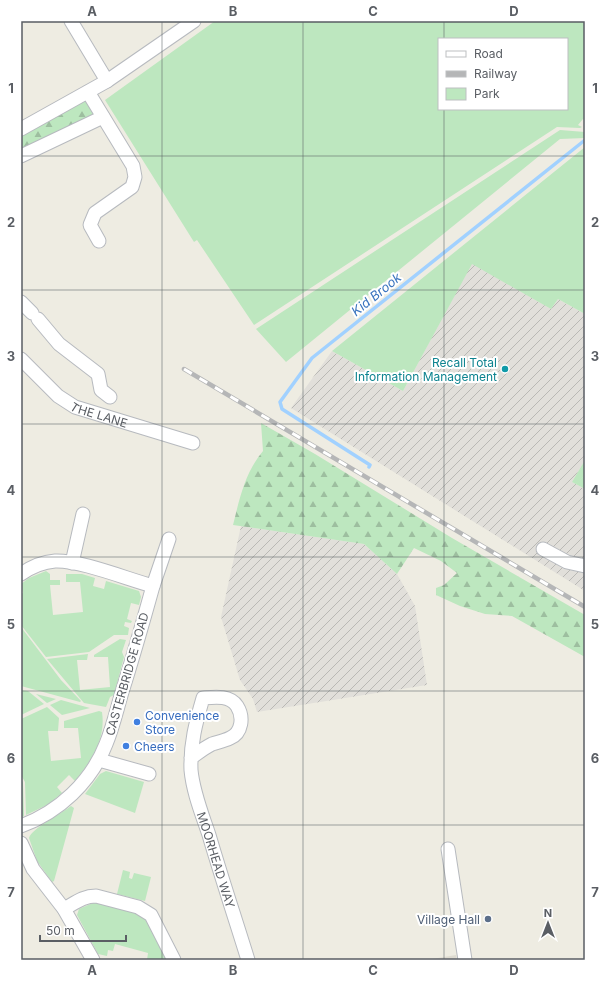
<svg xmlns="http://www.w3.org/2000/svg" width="606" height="981" font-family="Inter,sans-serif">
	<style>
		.industrial { fill: url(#industrial-furrows) }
		.education { fill: #dedbd1 }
		.green { fill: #bde7bf; fill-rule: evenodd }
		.forest { fill: url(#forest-firs) }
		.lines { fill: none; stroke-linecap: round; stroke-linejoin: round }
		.stream { stroke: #a1d1ff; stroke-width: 3.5 }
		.street-casing { stroke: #b7babf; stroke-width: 15 }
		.street { stroke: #fff; stroke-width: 13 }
		.rail-casing { stroke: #b5b6b7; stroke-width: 4.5 }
		.rail { stroke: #fff; stroke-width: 3; stroke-dasharray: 9; stroke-linecap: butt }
		.grid { fill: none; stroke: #5a5e64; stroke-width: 1; stroke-opacity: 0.55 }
		.culture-dot { fill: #0f9aa8; stroke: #fff; stroke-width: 1.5 }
		.shop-dot { fill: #3f7fe0; stroke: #fff; stroke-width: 1.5 }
		.service-dot { fill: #5c6f8a; stroke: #fff; stroke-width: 1.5 }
		.labels { text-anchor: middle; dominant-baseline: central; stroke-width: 4; stroke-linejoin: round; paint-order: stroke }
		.culture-label { font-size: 12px; fill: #0d838f; stroke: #fff; text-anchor: end }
		.street-label { font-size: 12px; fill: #5a5e64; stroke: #fff }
		.shop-label { font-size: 12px; fill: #366cbe; stroke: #fff; text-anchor: start }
		.service-label { font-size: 12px; fill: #4e5e75; stroke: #fff; text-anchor: end }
		.water-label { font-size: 13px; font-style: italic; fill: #3c75bf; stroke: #fff }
		.neatline { fill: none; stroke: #5a5e64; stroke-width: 1.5 }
		.grid-label { font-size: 13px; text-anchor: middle; font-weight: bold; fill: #5a5e64 }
	</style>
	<defs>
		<pattern id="industrial-furrows" width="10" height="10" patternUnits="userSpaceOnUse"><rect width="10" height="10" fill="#e1dfda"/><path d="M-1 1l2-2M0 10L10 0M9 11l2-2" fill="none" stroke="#b9b8b4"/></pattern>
		<pattern id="forest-firs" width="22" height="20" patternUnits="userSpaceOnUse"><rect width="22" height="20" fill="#bde7bf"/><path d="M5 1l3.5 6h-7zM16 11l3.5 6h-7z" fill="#9dbe9f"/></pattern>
	</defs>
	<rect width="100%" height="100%" fill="#eeece2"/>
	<g class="industrial">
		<polygon points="472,263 551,309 558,299 585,314 585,460 572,482 585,489 585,591 291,408 332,351 403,391"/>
		<polygon points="241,526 364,544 397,574 415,606 427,685 257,712 253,699 240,680 221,617"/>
	</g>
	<polygon class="education" points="456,955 457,960 426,960"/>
	<g class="green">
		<path d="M215,21H585V121L583,119L578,125L582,127L580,128L557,127L254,325L197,240L194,242L105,100ZM439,39H567V109H439Z"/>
		<polygon points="560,130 585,132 585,138 560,139 286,362 256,329"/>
		<polygon points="585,147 585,314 558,299 551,309 472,264 403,391 332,351"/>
		<polygon points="585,460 585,489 572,482"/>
		<polygon points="46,571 50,574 50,580 60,580 60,585 50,585 53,615 83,612 80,582 66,582 66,574 82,574 95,578 93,586 104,589 106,581 139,591 141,597 139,605 131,603 127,619 132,621 131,623 125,622 124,626 129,628 128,635 114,635 89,652 46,657 21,625 21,594 23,593 21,584 29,578"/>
		<polygon points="21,627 61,680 81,701 80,702 21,686"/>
		<polygon points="120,639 126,640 122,652 124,657 114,695 110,697 106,707 84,703 47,659 88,654 87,660 77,660 80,690 110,687 108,657 94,657 94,655"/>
		<polygon points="21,690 28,691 44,704 21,715"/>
		<polygon points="36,694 56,699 47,703"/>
		<polygon points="61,700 90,708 62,715 50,705"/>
		<path d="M47,707L59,718L58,731H48L51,761L81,758L78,728H64V721L99,711L102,712C106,739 92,760 75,781L69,775L57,787L62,793L49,804L26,815L25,782L21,775V719Z"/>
		<polygon points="106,771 144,782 135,813 85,794 100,774"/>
		<polygon points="21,778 23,783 24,816 21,818"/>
		<path d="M71,806L74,808L54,881L52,882L37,861L29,838C32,828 61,814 71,806Z"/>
		<polygon points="123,870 130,872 129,878 132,879 134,873 151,877 145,901 117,894"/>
		<polygon points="95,902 135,910 147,917 169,960 147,960 148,953 115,944 113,951 108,950 107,956 98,954 77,915 79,909"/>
	</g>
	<g class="forest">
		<polygon points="88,100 97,114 21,152 21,133 82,101"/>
		<path d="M261,423L315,454L452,538L585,615V657L512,616L485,614L460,606L436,595V588L444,585L457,573L441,561L414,548L397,574L364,544L233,525C240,497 245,473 263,451Z"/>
	</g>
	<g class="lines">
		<polyline class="stream" points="369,467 370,465 282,409 280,402 312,358 585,140"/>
		<g class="street-casing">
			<g id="street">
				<polyline points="71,21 107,81"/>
				<polyline points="88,92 133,166 135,177 132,187 95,213 90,225 99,241"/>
				<polyline points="21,129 107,81 194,21"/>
				<polyline points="21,156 103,117"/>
				<polyline points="21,302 32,313"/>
				<polyline points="38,319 59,344 98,374 101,390 110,397"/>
				<path id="s1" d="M21,359L58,396L75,407L193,443"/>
				<polyline points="543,549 567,562 585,566"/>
				<polyline points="72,563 83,514"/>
				<path d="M21,574C31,567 42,562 55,561C80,560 127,579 153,586C143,622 133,657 122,692C117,709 113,727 106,744C91,782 59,812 21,826"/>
				<polyline points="153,586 169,539"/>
				<path id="s2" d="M191,758C198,753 204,748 212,744C218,742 224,741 230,738C242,733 244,717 237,706C230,695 215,697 203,698C196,722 190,744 191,770C193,792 202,814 209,835C221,876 235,918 248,960"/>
				<polyline points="99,760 149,774"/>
				<polyline points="21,843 33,869 64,909 93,960"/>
				<polyline points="448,849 465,960"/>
				<path d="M64,909C75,903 83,896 96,896L138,907L151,915L174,960"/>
			</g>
		</g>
		<use href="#street" class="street"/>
		<g class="rail-casing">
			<polyline id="rail" points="184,369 585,607"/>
		</g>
		<use href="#rail" class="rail"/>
	</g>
	<path class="grid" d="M162,21V960M303,21V960M444,21V39M444,109V960M21,156H585M21,290H585M21,424H585M21,557H585M21,691H585M21,825H585"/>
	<circle class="culture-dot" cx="505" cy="369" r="4"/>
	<g class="shop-dot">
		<circle cx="137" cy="722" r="4"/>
		<circle cx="126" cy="746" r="4"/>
	</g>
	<circle class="service-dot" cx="488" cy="919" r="4"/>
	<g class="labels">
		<g class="culture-label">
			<text x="497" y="362">Recall Total<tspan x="497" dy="14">Information Management</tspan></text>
		</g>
		<g class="street-label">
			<text stroke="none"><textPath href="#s1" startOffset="98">THE LANE</textPath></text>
			<text transform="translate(127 674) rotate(-74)">CASTERBRIDGE ROAD</text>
			<text stroke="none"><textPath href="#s2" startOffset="285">MOORHEAD WAY</textPath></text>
		</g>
		<g class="shop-label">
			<text x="145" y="715">Convenience<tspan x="145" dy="14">Store</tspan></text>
			<text x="134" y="746">Cheers</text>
		</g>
		<g class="service-label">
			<text x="480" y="919">Village Hall</text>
		</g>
		<g class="water-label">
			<text transform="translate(376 294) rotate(-39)">Kid Brook</text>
		</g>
	</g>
	<rect width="606" height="981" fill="none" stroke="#ffffff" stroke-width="44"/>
	<rect x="438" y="38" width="130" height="72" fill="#ffffff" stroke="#bdbfc1"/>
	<rect x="446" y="51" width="20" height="6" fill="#ffffff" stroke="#bdbfc1"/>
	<text x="474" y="58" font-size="12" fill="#5a5e64">Road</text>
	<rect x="446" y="71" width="20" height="6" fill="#b5b6b7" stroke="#bdbfc1"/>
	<text x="474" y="78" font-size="12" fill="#5a5e64">Railway</text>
	<rect x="446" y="88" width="20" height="12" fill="#bde7bf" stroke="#bdbfc1"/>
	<text x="474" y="98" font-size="12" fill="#5a5e64">Park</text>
	<g transform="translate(548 923)" stroke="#ffffff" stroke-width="3" paint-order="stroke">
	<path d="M0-3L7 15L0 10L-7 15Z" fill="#5a5e64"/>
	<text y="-6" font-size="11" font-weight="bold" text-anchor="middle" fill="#5a5e64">N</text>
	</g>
	<path d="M40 935v6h86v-6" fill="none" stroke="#5a5e64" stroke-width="2"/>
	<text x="46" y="935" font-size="12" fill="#5a5e64" stroke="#ffffff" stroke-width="3" paint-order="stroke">50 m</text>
	<rect x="22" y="22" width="562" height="937" class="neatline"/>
	<g class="grid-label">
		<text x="92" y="16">A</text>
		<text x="233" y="16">B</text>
		<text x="373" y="16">C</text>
		<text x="514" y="16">D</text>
		<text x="11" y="93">1</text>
		<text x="595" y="93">1</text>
		<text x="11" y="227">2</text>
		<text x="595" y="227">2</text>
		<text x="11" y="361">3</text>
		<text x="595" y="361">3</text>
		<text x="11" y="495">4</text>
		<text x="595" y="495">4</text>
		<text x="11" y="629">5</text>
		<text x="595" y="629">5</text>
		<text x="11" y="763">6</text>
		<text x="595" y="763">6</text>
		<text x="11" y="897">7</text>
		<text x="595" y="897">7</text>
		<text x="92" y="975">A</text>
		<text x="233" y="975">B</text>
		<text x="373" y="975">C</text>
		<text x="514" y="975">D</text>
	</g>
</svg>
